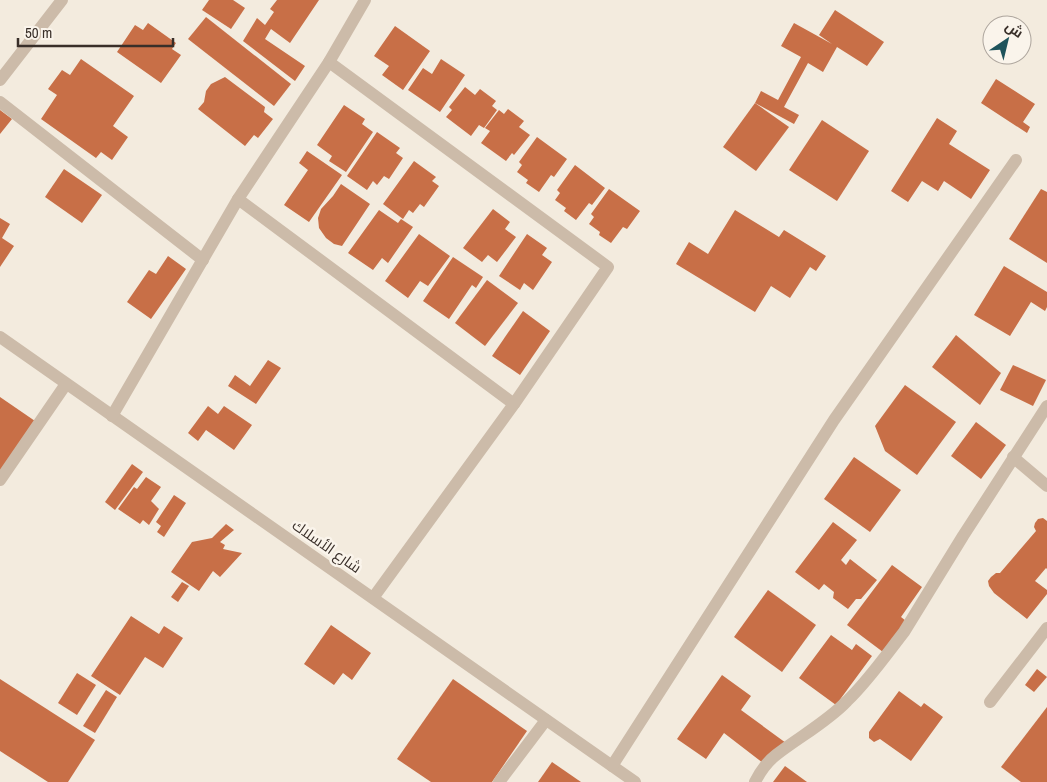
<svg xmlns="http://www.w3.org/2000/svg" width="1047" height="782" font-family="'Archivo Narrow',Cairo,sans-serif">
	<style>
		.building { fill: #c86f47 }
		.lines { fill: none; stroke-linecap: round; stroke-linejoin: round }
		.minor { stroke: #ccbba9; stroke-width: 12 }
		.labels { text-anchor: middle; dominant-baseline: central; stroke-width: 5; stroke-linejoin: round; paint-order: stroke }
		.street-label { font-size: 15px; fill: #392f29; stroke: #faf4eb }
	</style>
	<rect width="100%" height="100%" fill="#f3ebde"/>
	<g class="building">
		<polygon points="209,0 233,0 245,8 231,29 202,10"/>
		<polygon points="277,0 319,0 290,43 271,29 265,39 305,66 295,81 243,41 257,18 265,25 274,12 270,9"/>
		<polygon points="835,10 884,42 867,66 837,47 823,72 808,63 784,107 799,115 794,124 755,103 761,91 778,100 801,57 781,46 794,23 832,44 819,35"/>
		<polygon points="206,17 291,84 274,106 188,39"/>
		<polygon points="148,23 176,43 172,49 181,55 161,83 117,52 135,25 143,30"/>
		<polygon points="395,26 430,51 403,90 382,75 389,66 374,56"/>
		<polygon points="81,59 134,96 113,126 128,137 112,160 101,152 96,158 41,119 57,95 48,89 62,70 70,75"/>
		<polygon points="441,59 465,75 440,112 408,90 423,68 432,74"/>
		<polygon points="225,77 265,107 264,112 273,119 258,138 254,135 245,146 198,109 204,102 206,91 211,84"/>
		<polygon points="996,79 1035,104 1023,122 1030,127 1027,133 981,103"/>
		<polygon points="465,87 475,95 480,89 496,101 492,106 497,110 484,128 479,125 471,136 446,117 452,110 449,107"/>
		<polygon points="755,103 789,127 756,171 723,147"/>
		<polygon points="344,105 365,119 362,124 373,132 346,172 329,161 332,156 317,145"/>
		<polygon points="508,109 524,121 519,127 530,135 514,155 512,153 506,161 481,143 490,131 485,128 499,110 504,114"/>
		<polygon points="0,110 12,119 0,134"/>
		<polygon points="937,118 957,131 949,144 990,170 971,199 944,181 938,191 922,181 908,202 891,191"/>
		<polygon points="822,120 869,151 837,201 789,170"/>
		<polygon points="377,132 400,148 396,153 403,158 389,179 384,176 377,185 373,181 367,190 347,176"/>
		<polygon points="537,137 567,159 554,177 551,175 539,192 526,183 528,180 517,172 522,165 519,162"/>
		<polygon points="307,151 342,175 309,222 284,205 308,170 299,163"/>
		<polygon points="414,161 436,177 432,181 439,186 424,207 420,204 413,213 409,210 403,219 383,204"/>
		<polygon points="575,165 605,188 592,205 589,203 576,220 564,211 566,208 555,200 560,193 557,190"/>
		<polygon points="64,169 102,195 82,223 45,197"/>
		<polygon points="341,184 370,204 342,246 334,244 326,238 319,228 318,218 321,209 333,196"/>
		<polygon points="609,189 640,211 627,229 623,227 611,243 599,235 600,232 589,224 594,217 591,214"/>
		<polygon points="1041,189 1047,192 1047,263 1009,239"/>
		<polygon points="493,209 510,222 505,229 516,237 497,262 488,255 482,262 463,248"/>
		<polygon points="379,210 398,223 401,219 413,227 388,263 382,258 373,270 348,253"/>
		<polygon points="735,210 779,237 784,230 826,256 816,271 810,267 790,298 771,286 755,312 676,264 689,242 708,254"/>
		<polygon points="0,218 10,224 2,238 14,246 0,267"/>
		<polygon points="419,234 450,256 428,286 420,281 408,298 385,281"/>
		<polygon points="527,234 547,248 542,255 552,262 533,290 524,283 520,290 499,276"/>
		<polygon points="168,256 186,269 151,319 127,302 149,270 156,274"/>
		<polygon points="453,257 483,277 476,288 472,285 449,319 423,301"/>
		<polygon points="1004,266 1047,292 1047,307 1045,311 1031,302 1010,336 974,315"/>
		<polygon points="487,280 518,303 485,346 455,323"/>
		<polygon points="523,311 550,331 520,375 492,356"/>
		<polygon points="956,335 1001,373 980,405 932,367"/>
		<polygon points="268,360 281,368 256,404 228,386 235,375 250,386"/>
		<polygon points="1013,365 1046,380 1033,406 1000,390"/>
		<polygon points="905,385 956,422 917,475 885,451 875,426"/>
		<polygon points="0,397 35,421 0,472"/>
		<polygon points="208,406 218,414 224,406 252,425 234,450 206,430 198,441 188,433"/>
		<polygon points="976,422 1006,445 981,479 951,456"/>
		<polygon points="854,457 901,490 870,532 824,499"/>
		<polygon points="132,464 143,472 115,510 105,502"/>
		<polygon points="146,477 161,487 151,501 159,509 149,525 143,520 140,524 118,509 134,487 137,489"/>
		<polygon points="174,495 186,503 164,537 157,532 161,526 156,522"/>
		<polygon points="1043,518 1047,521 1047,569 1046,568 1035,581 1047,590 1047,594 1027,619 994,593 989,586 988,581 991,577 996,573 1000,573 1036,531 1034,527 1035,523 1038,519"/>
		<polygon points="833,522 857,540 841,560 846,565 850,559 877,580 861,599 856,599 848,609 833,598 834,592 824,584 819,590 795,572"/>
		<polygon points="226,524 234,530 220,542 225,545 223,549 242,553 220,577 213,571 199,591 171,572 192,542 212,538"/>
		<polygon points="892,565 922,587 901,617 906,621 883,652 847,625"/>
		<polygon points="182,582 189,586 178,602 171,597"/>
		<polygon points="768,590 816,625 782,672 734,637"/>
		<polygon points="131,616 159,634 164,626 183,638 163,668 145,657 120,695 91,676"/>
		<polygon points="331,625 371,653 352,680 343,673 334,685 304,664"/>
		<polygon points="831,635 852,650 856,644 872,656 836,705 799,678"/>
		<polygon points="1037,669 1047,677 1034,692 1025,685"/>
		<polygon points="77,673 96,685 77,715 58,703"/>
		<polygon points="722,675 751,696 741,710 786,743 763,763 724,733 706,759 677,739"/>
		<polygon points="0,679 95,740 68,782 48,782 0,751"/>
		<polygon points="453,679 527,731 492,782 431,782 397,759"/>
		<polygon points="106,690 117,697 95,733 83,726"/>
		<polygon points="899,691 921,707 924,703 943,717 911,761 880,739 874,742 869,738 869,732"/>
		<polygon points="1047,707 1047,782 1021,782 1001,767"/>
		<polygon points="552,762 581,782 538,782"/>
		<polygon points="785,766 807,782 773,782"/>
	</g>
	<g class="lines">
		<g class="minor">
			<polyline points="0,80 62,0"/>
			<polyline points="0,102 203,260"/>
			<polyline points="238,199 514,404 608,267 329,62"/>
			<polyline points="0,337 635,782"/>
			<polyline points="112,416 238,199 329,62 365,0"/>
			<polyline points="1013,457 1047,486"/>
			<polyline points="0,480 66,384"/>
			<polyline points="373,598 514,404"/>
			<polyline points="990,702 1047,628"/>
			<polyline points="612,766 834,420 1016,160"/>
			<polyline points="499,782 546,720"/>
			<path d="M755,782C760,772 767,762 776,755C799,737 827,722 847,701C868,681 886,655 904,632L963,536L1047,406"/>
		</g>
	</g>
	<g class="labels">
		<g class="street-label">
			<text transform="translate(327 546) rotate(35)">شارع الأسلاك</text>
		</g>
	</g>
	<g transform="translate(1007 40) rotate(35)"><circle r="24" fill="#faf4eb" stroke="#ada59d"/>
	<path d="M0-4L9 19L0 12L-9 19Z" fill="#1e535b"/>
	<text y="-8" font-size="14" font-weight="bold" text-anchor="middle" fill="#392f29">ش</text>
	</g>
	<path d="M18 38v8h155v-8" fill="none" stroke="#392f29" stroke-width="2.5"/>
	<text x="25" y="38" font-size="15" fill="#392f29" stroke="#faf4eb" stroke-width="4" paint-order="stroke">50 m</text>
</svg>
